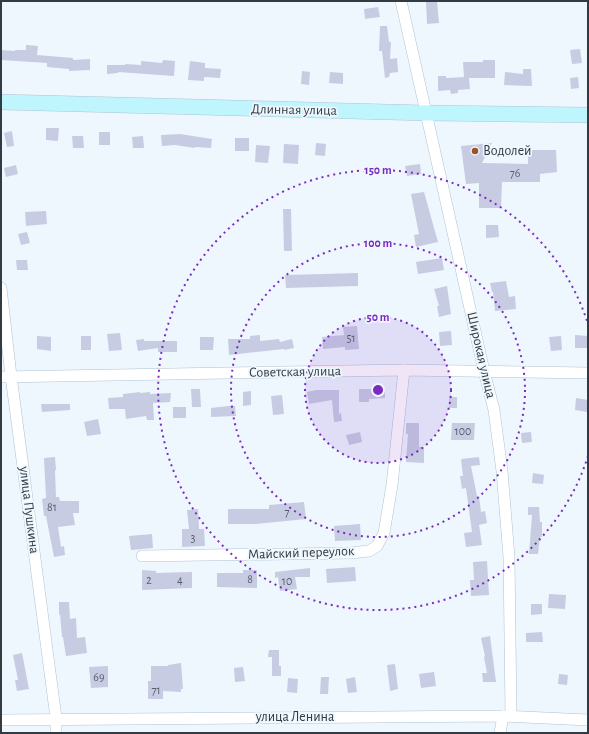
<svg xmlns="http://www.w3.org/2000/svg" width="589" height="734" font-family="'Alegreya Sans',sans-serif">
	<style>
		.building { fill: #c7cce3 }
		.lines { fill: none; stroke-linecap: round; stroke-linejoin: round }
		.street-casing { stroke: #aec3d3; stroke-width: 12 }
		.secondary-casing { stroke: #aec3d3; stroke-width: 16 }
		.street { stroke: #fff; stroke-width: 11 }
		.secondary { stroke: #bff6fe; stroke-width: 15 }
		.ring { fill: none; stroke: #7b2cbf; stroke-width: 2; stroke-dasharray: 2 4 }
		.poi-dot { fill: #995428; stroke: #eef7fe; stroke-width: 1.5 }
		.labels { text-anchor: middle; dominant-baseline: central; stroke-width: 3.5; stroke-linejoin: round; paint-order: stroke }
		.number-label { font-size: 12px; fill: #585f6a }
		.street-label { font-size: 14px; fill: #333b42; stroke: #eef7fe }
		.poi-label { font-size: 14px; fill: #333b42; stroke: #eef7fe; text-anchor: start }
		.centre { fill: #7b2cbf; stroke: #eef7fe; stroke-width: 2 }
		.ring-label { font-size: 12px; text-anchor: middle; font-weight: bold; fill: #7b2cbf; stroke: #eef7fe; stroke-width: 3.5; stroke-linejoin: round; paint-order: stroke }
	</style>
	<rect width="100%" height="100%" fill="#eef7fe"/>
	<g class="building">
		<polygon points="426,1 437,1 439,23 427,24"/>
		<polygon points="378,7 380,17 365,19 364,9"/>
		<polygon points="380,26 387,26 389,42 391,42 390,59 397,58 398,72 390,73 389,77 385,78 382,51 379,51"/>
		<polygon points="26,45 38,46 37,55 73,58 73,60 90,59 90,70 69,71 69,69 47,67 47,63 1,60 1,50 15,51 15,50 26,50"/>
		<polygon points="580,49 582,63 572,64 570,50"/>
		<polygon points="163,60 175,61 174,76 118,72 118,73 107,74 107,65 125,65 125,64 141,65 141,61 162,63"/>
		<polygon points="483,60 495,60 495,78 469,78 470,89 458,90 458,93 451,94 450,90 438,91 438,76 446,76 446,78 464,77 463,62 483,62"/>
		<polygon points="190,61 205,63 205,68 221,69 220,78 204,77 204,81 188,80"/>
		<polygon points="523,69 531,69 532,86 504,85 505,72 523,74"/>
		<polygon points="302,71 310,72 309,85 301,84"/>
		<polygon points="330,72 343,73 343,84 329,83"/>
		<polygon points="578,77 579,88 571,89 570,78"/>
		<polygon points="46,128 59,128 58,141 46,140"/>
		<polygon points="12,131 14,146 7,147 4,133"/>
		<rect x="99" y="132" width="11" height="13"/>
		<polygon points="180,134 212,139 211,148 195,147 195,148 175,145 162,146 161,135"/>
		<polygon points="72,136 83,136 84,148 73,148"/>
		<polygon points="143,136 144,148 133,148 132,137"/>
		<rect x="235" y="138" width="14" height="13"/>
		<polygon points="316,143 326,144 325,156 315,155"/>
		<polygon points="492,143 482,163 528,164 528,150 556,150 557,172 540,174 540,182 502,182 501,208 479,208 479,183 466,184 461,146"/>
		<polygon points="284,144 299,145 298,164 283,163"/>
		<polygon points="256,145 270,146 268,163 255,162"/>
		<polygon points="420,164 421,174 407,176 405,166"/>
		<polygon points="16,165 18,174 6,177 4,168"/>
		<polygon points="424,192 438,242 416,247 414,235 419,234 411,194"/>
		<polygon points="283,209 291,209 292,251 284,251"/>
		<polygon points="46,211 47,224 26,226 25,212"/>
		<polygon points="486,225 498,225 499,237 486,238"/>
		<polygon points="27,232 30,243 21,245 18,234"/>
		<polygon points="442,258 444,270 418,274 416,262"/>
		<polygon points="16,260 27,260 28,270 17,270"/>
		<polygon points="358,273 358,286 286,288 285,275"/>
		<polygon points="506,281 509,297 515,296 516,309 495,311 493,292 492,292 490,283"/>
		<polygon points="447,286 451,314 439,317 437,306 439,306 434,289"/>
		<polygon points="357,326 359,349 345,350 345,347 323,349 322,337 344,335 343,327"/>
		<polygon points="451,331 452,345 440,346 439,332"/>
		<polygon points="120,333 122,350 109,351 107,334"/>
		<polygon points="260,335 260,341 279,339 280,342 292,339 294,348 284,350 284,349 229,355 228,339 250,339 250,336"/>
		<polygon points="575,335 588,336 588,348 575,348"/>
		<polygon points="37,336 51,337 51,351 37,349"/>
		<rect x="81" y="336" width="10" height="14"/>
		<polygon points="561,336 562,350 551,351 549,337"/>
		<polygon points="200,337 214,337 213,350 200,350"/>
		<polygon points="144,339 144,341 177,341 177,352 158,352 158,348 138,351 136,340"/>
		<polygon points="191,389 200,389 201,407 192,407"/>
		<polygon points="359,389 385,389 385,398 369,399 369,402 359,402"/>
		<polygon points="316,390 339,390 339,414 341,413 342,421 334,422 332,400 309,404 307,392"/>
		<polygon points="251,391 251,405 243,406 243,392"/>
		<polygon points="140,392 140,393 150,392 150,394 171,393 170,402 153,403 154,420 147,420 146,416 126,419 125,409 109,409 108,398 123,397 123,394"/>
		<polygon points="282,395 284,414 273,415 271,396"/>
		<rect x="449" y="397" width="8" height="11"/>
		<polygon points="576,398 588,400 587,412 575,410"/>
		<polygon points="41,404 70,404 70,410 42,412"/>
		<polygon points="228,406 235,406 236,416 211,417 211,408"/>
		<rect x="173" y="407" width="13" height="11"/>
		<polygon points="98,419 101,434 87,436 84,422"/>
		<polygon points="406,423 419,423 419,447 424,447 424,463 406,462 408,434 406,434"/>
		<polygon points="452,423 475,423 474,440 451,440"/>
		<polygon points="360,432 362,442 349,445 346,435"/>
		<polygon points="531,432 532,442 522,443 521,433"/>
		<polygon points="55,457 56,470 55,470 56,497 59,497 60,501 79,501 79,513 73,513 75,525 58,527 61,547 64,546 65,555 54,557 46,516 44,516 42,499 46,498 44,458"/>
		<polygon points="479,457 480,465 471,466 477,496 479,496 481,512 485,511 487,523 479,525 482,545 466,547 464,533 472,532 466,488 462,489 460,476 463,476 461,459"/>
		<polygon points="533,473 544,475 543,484 532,483"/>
		<polygon points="304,502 306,519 256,524 228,524 228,509 269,509 269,505"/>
		<polygon points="528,507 539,507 540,522 542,522 542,537 540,537 538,554 529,554 532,515 528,515"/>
		<polygon points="198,509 199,529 204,529 205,546 182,547 182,529 189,529 187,510"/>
		<polygon points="360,524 361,540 335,541 334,526"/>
		<polygon points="152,534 153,548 131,550 129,536"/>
		<polygon points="487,561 489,595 471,596 470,580 474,580 473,562"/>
		<polygon points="355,567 356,581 327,583 326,569"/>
		<polygon points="310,568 310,577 295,577 297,589 280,591 278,577 275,578 275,572"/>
		<polygon points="142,570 156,571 156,573 192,572 192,588 142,590"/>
		<polygon points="243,570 257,570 257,588 217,587 217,573 243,573"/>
		<polygon points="549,594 566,595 565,609 548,608"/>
		<polygon points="59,602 69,602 70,619 76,618 77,638 85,637 87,653 66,656 63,637 62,637 60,614 59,615"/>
		<polygon points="531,604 542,604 542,614 531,615"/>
		<polygon points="542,632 543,642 526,642 526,633"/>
		<polygon points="490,636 496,682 483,682 482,673 487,673 484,657 485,656 481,638"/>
		<polygon points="269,650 279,650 279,666 281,666 281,676 272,676 272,657 268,657"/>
		<polygon points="22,653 29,689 17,691 15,680 18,680 13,655"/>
		<polygon points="181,663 183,689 181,689 181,692 163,691 163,699 148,699 148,681 151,681 151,666 168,666 168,665"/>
		<polygon points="395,664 398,689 390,691 387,665"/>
		<polygon points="108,666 108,687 91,688 89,667"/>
		<polygon points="243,667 245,681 235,682 234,668"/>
		<polygon points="434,672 436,686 421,688 419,674"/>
		<polygon points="559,674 568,675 567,685 558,684"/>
		<polygon points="321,677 329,677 328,694 320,694"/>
		<polygon points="355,677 357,692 348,693 346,679"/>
		<polygon points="288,678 298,679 297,693 287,692"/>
	</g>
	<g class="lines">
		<g class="street-casing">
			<g id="street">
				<polyline points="401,1 484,371 494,410 502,471 509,557 511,716"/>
				<polyline points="1,288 11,376 56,718 56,733"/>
				<polyline points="1,377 404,370 588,373"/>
				<polyline points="142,556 351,553 369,551 377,546 384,533 392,485 404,370"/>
				<polyline points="1,720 503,716 588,720"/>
				<polyline points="500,733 503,716"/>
			</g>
		</g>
		<g class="secondary-casing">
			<polyline id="secondary" points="1,102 427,113 588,115"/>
		</g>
		<use href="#street" class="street"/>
		<use href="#secondary" class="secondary"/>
	</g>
	<circle cx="378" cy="390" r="73" fill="#7b2cbf" fill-opacity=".12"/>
	<g class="ring">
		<circle cx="378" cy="390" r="73"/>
		<circle cx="378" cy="390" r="147"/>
		<path d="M588 456A220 220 0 1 1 588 324"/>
	</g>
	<circle class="poi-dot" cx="475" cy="151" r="4"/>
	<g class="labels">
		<g class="number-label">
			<text x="515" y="173">76</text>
			<text x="351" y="338">51</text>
			<text x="463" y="431">100</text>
			<text x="52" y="507">81</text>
			<text x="287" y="512">7</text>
			<text x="193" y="538">3</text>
			<text x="250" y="579">8</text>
			<text x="149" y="580">2</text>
			<text x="180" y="580">4</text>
			<text x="287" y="581">10</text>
			<text x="99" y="677">69</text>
			<text x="156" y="690">71</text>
		</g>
		<g class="street-label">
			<text transform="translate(294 110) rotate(1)">Длинная улица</text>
			<text transform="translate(481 355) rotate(77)">Широкая улица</text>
			<text transform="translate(295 372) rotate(-1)">Советская улица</text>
			<text transform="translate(29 510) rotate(83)">улица Пушкина</text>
			<text transform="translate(301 553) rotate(-2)">Майский переулок</text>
			<text x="295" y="717">улица Ленина</text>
		</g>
		<g class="poi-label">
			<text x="483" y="151">Водолей</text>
		</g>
	</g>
	<circle cx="378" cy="390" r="6" class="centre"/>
	<g class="ring-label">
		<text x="378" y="174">150 m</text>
		<text x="378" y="247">100 m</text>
		<text x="378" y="321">50 m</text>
	</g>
	<rect width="589" height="734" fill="none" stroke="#333b42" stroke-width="4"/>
</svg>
